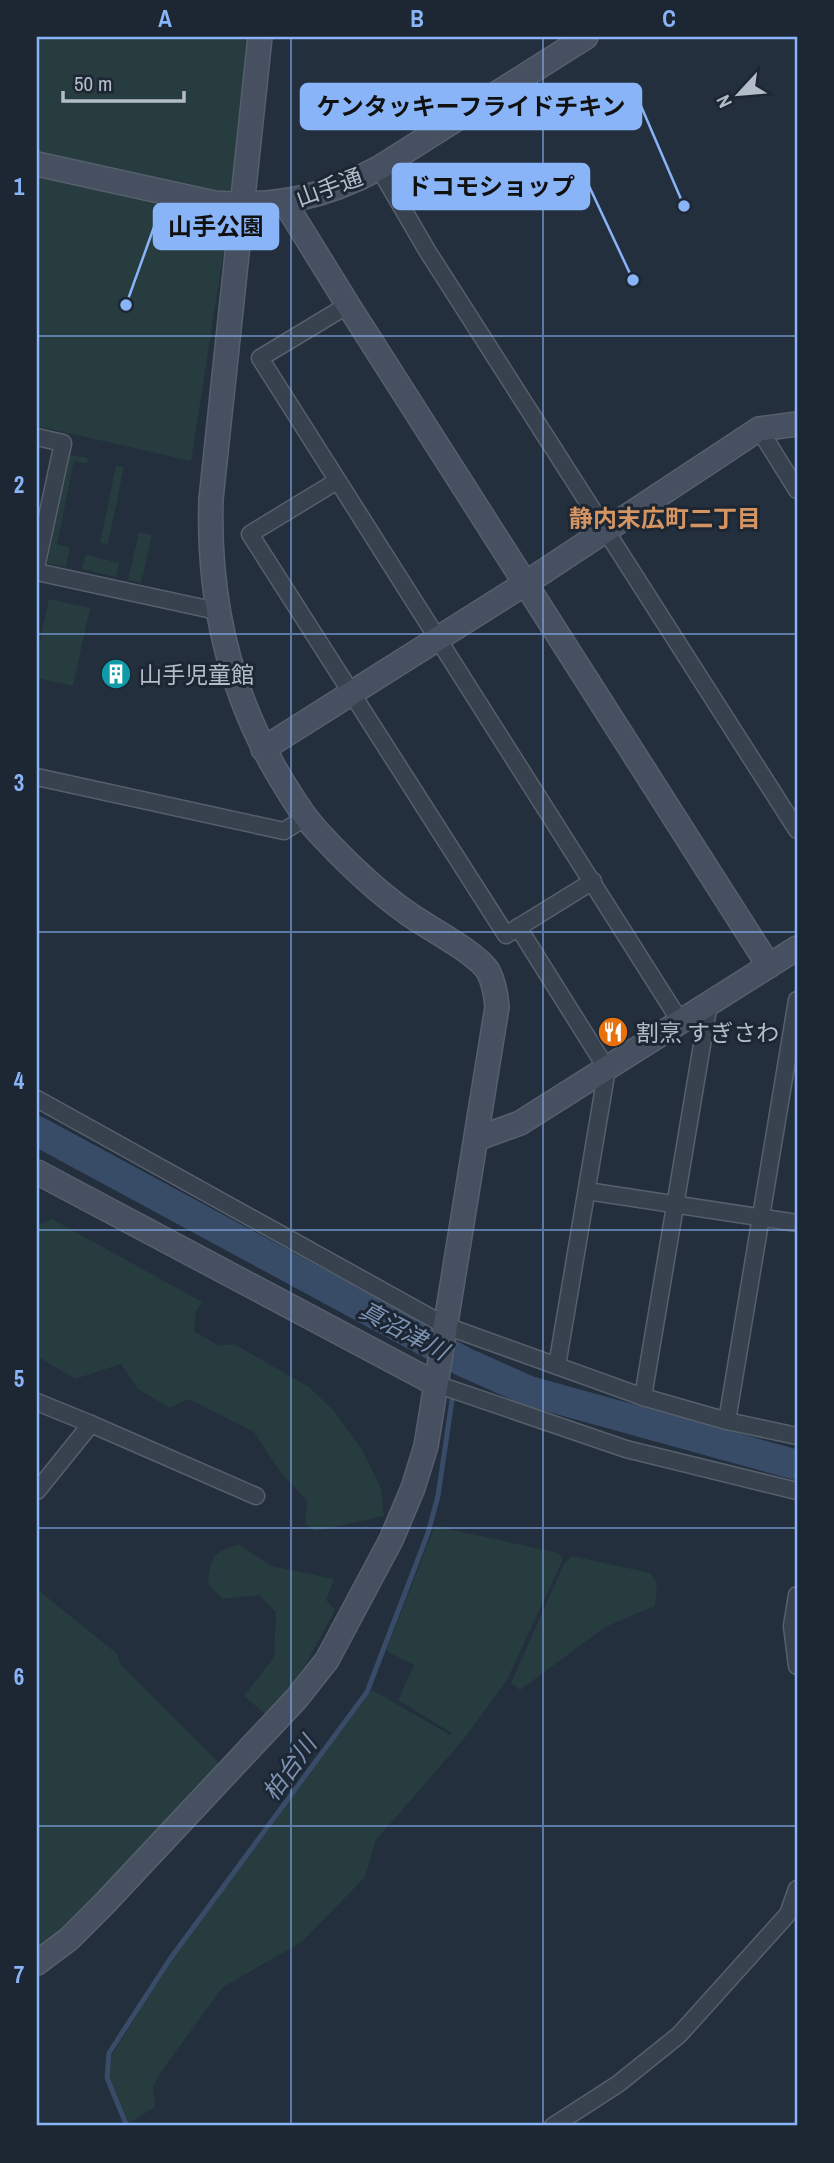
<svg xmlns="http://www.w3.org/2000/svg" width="834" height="2163" font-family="'Archivo Narrow','Noto Sans JP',sans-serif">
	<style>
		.green { fill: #263c3f }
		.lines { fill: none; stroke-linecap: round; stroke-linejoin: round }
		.stream { stroke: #394c67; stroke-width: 5 }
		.river { stroke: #394c67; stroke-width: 30 }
		.street-casing { stroke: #565f6c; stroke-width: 19 }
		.secondary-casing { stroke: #565f6c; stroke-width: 26 }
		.street { stroke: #38414e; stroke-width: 16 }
		.secondary { stroke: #465061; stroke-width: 23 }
		.grid { fill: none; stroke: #8ab4f8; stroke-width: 2; stroke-opacity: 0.55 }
		.labels { text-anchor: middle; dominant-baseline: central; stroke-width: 6; stroke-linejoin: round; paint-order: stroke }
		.street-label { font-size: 23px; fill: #b4bcc9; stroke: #1d2633 }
		.poi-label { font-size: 23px; fill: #b4bcc9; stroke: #1d2633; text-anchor: start }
		.neighbourhood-label { font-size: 24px; font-weight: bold; fill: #d59563; stroke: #1d2633 }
		.water-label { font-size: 24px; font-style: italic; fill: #7c92b1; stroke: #1d2633 }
		.leader { fill: none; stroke: #8ab4f8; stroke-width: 2.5 }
		.callout-dot { fill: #8ab4f8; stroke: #1d2633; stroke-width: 2.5 }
		.callout { fill: #8ab4f8; stroke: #8ab4f8; stroke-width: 2.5 }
		.callout-label { font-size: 24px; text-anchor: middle; font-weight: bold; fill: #111 }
		.neatline { fill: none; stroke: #8ab4f8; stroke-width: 2.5 }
		.grid-label { font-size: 23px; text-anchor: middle; font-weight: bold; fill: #8ab4f8 }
	</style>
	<rect width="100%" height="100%" fill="#242f3e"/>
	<g class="green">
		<polygon points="37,37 249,37 234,185 191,461 37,426"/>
		<polygon points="70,455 88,458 87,463 74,461 57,544 70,548 66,567 47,563"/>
		<polygon points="116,466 124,467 108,544 100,543"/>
		<polygon points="139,532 152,535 141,583 128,580"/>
		<polygon points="87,555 119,563 116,577 82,569 85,556"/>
		<polygon points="49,599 90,608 73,686 37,678 37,655"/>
		<polygon points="52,1219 202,1302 196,1311 194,1331 219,1346 234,1344 309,1387 334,1411 363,1451 381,1489 384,1516 315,1531 305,1524 307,1501 281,1473 254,1432 189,1399 170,1408 138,1389 121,1364 75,1379 37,1356 37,1225"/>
		<polygon points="435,1526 558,1553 563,1559 507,1680 463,1740 376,1840 365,1877 302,1942 223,1987 160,2073 153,2087 155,2107 129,2123 109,2077 112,2055 172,1960 372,1690 450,1735 452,1733 398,1700 414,1665 386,1651"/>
		<path d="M238,1544L271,1566L334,1579L326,1600L335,1610L299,1677L265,1714L244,1696L274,1657L276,1612L259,1595L222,1599L208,1584C211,1556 212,1554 238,1544Z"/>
		<polygon points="572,1556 650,1573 657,1583 655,1606 605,1627 520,1690 511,1683 564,1564"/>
		<polygon points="37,1589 117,1654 121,1665 220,1764 83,1916 37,1954"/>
	</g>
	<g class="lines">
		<g class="stream">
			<polyline points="461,1370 464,1362"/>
			<polyline points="127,2126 107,2078 109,2053 170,1959 367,1692 428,1533 438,1496 452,1400"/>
		</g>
		<polyline class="river" points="37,1131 464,1362 529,1391 797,1465"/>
		<g class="street-casing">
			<g id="street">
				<polyline points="379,168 428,252 797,830"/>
				<polyline points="348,305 260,358 680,1021"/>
				<polyline points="759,429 797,490"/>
				<polyline points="37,437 63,443 37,563"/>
				<polyline points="337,481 250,534 506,935 593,881"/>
				<polyline points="37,572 217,611"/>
				<polyline points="37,777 284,831 306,817"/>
				<polyline points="518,927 607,1069 557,1366"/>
				<polyline points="37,1099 446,1326 643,1397 727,1421 797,1436"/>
				<polyline points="587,1191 797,1223"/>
				<polyline points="436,1384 626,1449 797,1491"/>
				<polyline points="643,1397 709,1003"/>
				<polyline points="37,1402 91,1424"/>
				<polyline points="727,1421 797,1000"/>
				<polyline points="37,1491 91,1424 256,1496"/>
				<polyline points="797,1595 792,1626 797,1666"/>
				<polyline points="553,2126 618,2084 679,2035 788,1914 797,1889"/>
			</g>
		</g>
		<g class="secondary-casing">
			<g id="secondary">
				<path d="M37,164L214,203C276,207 324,198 379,168L586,37"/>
				<polyline points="285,203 348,305 769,966"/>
				<polyline points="263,749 526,583 759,429 797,424"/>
				<polyline points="476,1139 520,1123 797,948"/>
				<polyline points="37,1172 436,1384"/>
				<path d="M37,1963L69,1939L104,1904L297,1698L327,1660L391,1540L413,1488L426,1446L497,1007C496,995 494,982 488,971C476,952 426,927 406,912C375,890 346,862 320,834C302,815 288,791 275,769C227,685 208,594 211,499L260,37"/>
			</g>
		</g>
		<use href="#street" class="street"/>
		<use href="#secondary" class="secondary"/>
	</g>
	<path class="grid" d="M291,37V2126M543,37V2126M37,336H797M37,634H797M37,932H797M37,1230H797M37,1528H797M37,1826H797"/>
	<defs>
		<g id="building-disc" transform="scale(1.575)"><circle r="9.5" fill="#0f9aa8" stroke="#1d2633"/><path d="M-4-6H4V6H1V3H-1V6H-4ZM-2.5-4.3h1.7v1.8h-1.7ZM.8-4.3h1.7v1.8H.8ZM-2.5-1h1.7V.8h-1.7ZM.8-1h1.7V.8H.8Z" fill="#fff"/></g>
		<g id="restaurant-disc" transform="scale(1.575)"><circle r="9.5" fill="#e8710a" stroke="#1d2633"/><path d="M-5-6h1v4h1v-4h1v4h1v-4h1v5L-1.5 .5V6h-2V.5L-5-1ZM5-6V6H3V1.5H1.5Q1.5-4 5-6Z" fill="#fff"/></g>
	</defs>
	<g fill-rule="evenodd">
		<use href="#building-disc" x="116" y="674"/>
		<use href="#restaurant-disc" x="613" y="1032"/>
	</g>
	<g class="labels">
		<g class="street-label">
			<text transform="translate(329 187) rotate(-20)">山手通</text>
		</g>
		<g class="poi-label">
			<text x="139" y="674">山手児童館</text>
			<text x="636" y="1032">割烹 すぎさわ</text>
		</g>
		<g class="neighbourhood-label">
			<text x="665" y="518">静内末広町二丁目</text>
		</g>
		<g class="water-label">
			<text transform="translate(404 1330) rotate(28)">真沼津川</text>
			<text transform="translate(289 1768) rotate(-54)">柏台川</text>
		</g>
	</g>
	<path class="leader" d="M684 206L641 106M633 280L589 186M126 305L154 227"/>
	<g class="callout-dot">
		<circle cx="684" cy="206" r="7"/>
		<circle cx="633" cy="280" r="7"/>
		<circle cx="126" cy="305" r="7"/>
	</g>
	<g class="callout">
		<rect x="301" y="84" width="340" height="45" rx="7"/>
		<rect x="393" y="164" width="196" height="45" rx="7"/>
		<rect x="154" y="204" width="124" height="45" rx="7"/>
	</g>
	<g class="callout-label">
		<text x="471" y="115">ケンタッキーフライドチキン</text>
		<text x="491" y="195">ドコモショップ</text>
		<text x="216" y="235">山手公園</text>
	</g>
	<rect width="834" height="2163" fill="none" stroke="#1d2633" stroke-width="77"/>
	<g transform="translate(739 94) rotate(244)" stroke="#1d2633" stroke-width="5" paint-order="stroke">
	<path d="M0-5L12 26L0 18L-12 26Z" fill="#b4bcc9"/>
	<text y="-10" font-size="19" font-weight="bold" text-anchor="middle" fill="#b4bcc9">N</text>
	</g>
	<path d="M63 91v10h121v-10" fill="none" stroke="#b4bcc9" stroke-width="3.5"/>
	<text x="74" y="91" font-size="21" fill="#b4bcc9" stroke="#1d2633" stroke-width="5" paint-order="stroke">50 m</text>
	<rect x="38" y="38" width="758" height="2086" class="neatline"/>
	<g class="grid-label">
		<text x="165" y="27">A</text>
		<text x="417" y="27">B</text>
		<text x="669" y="27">C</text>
		<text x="19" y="195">1</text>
		<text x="19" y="493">2</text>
		<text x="19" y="791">3</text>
		<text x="19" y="1089">4</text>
		<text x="19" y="1387">5</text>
		<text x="19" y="1685">6</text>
		<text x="19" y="1983">7</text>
	</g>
</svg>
